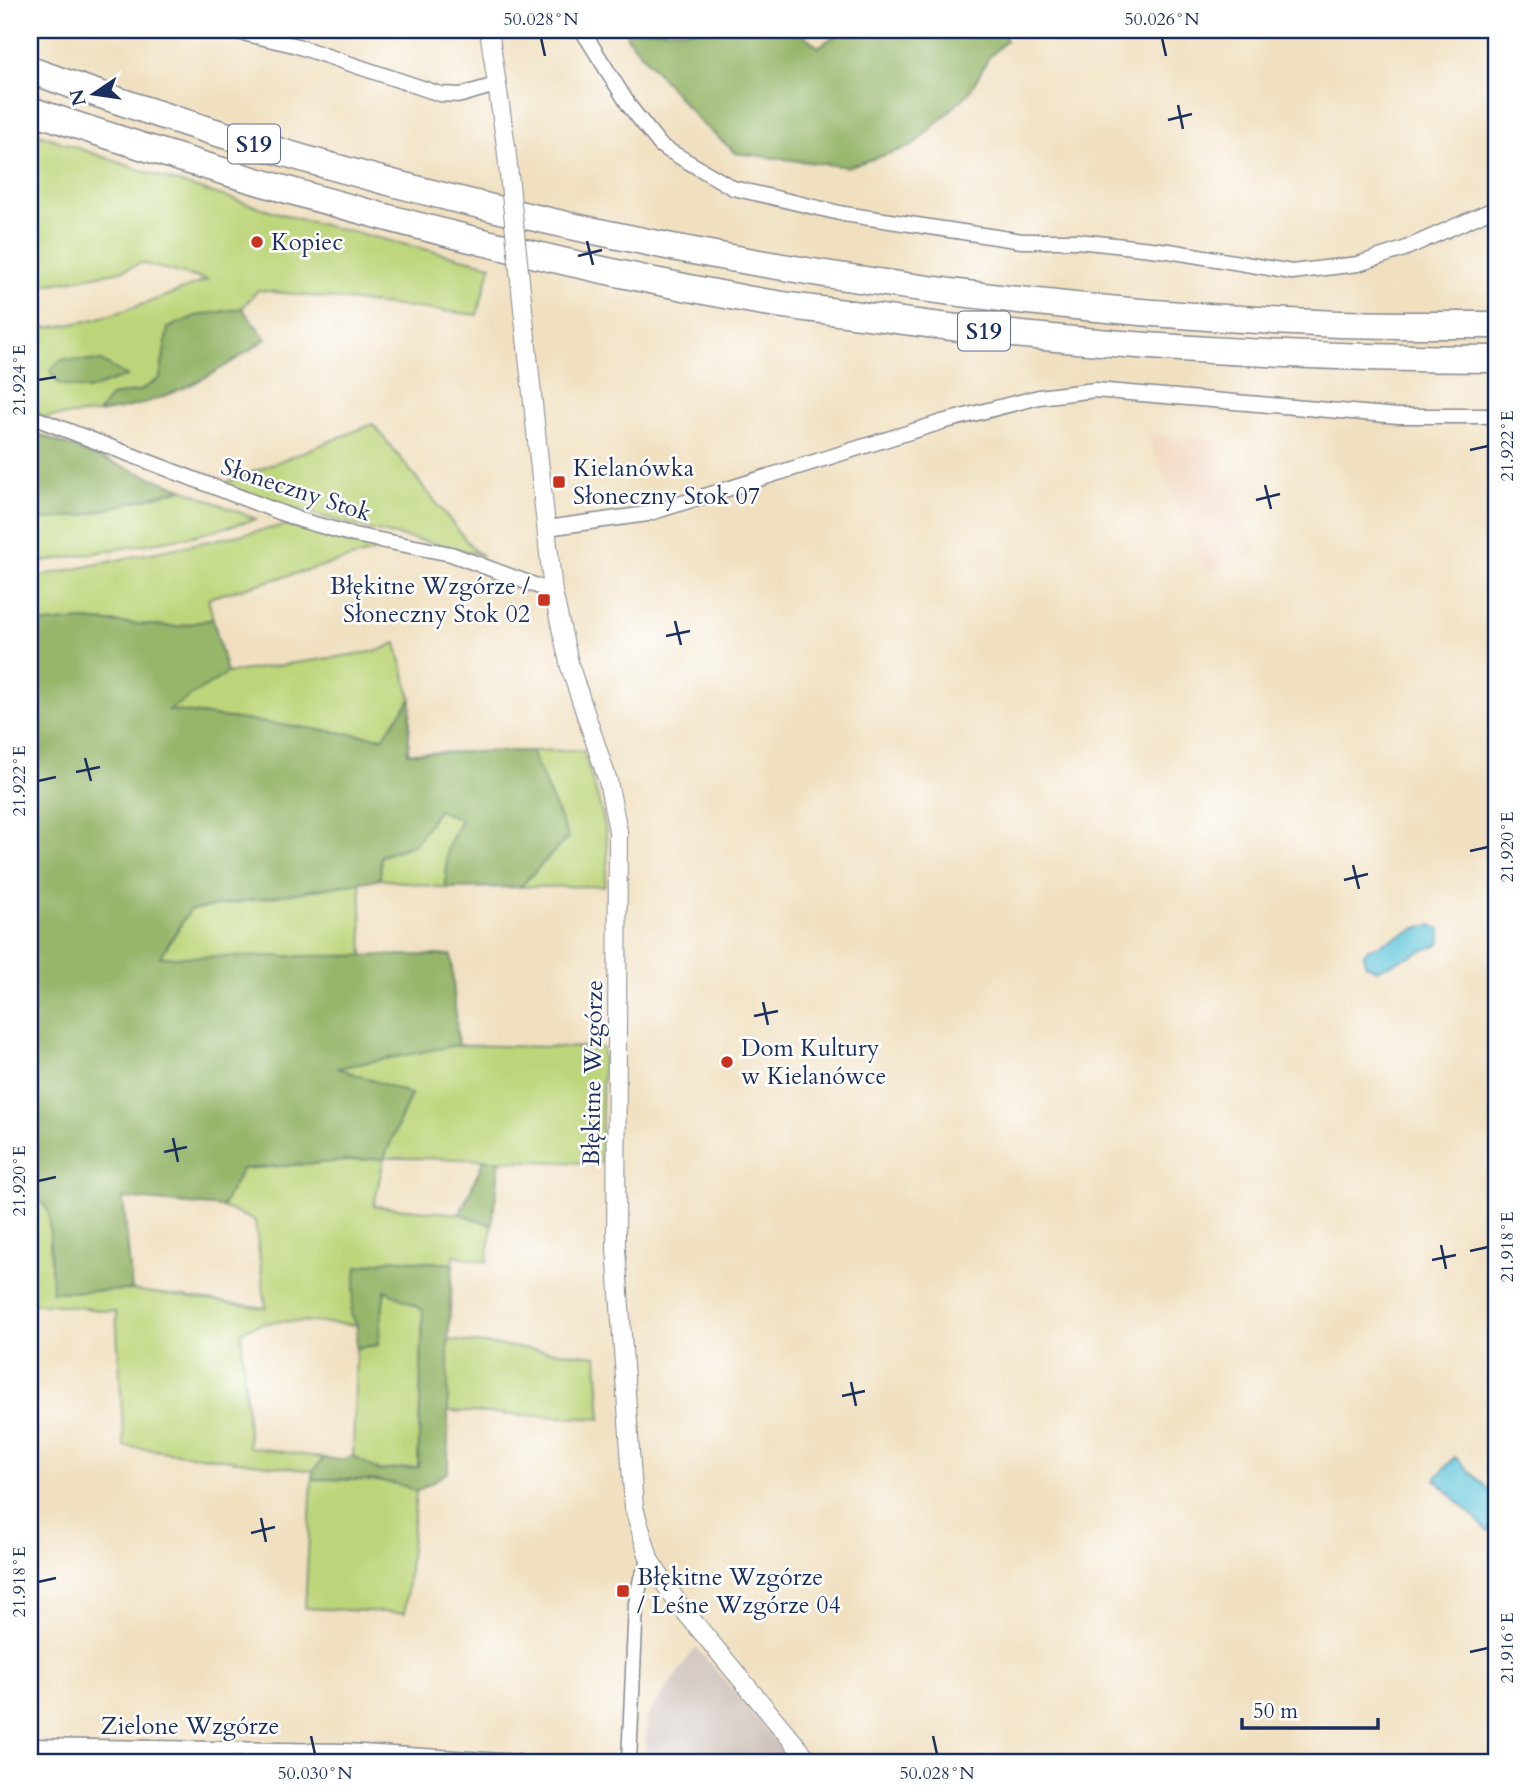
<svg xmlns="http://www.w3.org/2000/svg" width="1526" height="1792" font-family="Cardo,serif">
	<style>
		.built { fill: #f1d5bd }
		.industrial { fill: #cec1ba }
		.green { fill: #bdd57a; stroke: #6c826c; stroke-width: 2 }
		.forest { fill: #96b66a; stroke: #587264; stroke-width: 2 }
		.water { fill: #5ac3d7; stroke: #3a799a; stroke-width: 2 }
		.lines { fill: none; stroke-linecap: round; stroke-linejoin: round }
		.minor-casing { stroke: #86888f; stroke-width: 17 }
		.tertiary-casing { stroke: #86888f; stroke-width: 20 }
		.motorway-casing { stroke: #86888f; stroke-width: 29 }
		.minor { stroke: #fff; stroke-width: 14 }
		.tertiary { stroke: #fff; stroke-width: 18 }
		.motorway { stroke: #fff; stroke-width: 26 }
		.tertiary-bridge-casing { stroke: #86888f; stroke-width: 20; stroke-linecap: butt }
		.tertiary-bridge { stroke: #fff; stroke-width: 18 }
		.ticks { fill: none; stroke: #1b2f5e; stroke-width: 2.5 }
		.poi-dot { fill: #c8321e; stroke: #fff; stroke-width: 2.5 }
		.labels { text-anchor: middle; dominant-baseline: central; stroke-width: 5; stroke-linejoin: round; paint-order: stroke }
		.shield { fill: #fff; stroke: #5f6d8e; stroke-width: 2 }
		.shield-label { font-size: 23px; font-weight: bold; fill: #1b2f5e }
		.poi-label { font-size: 24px; fill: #1b2f5e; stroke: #fff; text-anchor: start }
		.street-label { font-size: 24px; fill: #1b2f5e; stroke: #fff }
		.neatline { fill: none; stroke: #1b2f5e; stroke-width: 2.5 }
		.ticks-label { font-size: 18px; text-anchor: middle; fill: #1b2f5e }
	</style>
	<rect width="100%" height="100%" fill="#fff"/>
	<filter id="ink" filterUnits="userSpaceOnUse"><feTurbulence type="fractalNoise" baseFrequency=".0143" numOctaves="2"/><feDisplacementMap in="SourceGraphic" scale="14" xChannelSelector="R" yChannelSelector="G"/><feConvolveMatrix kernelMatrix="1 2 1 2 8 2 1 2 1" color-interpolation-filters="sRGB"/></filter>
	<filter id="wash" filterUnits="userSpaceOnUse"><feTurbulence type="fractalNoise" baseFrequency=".00686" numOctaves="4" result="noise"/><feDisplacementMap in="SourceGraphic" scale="28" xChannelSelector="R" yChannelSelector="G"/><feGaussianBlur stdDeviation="1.57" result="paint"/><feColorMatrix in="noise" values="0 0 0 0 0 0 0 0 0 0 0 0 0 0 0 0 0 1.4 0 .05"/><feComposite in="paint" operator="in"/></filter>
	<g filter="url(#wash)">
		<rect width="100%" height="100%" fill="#f0e0c0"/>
		<polygon class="built" points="1147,434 1216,441 1258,554 1205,572"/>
		<polygon class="industrial" points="696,1647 788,1755 783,1762 644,1762 648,1715"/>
		<g class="green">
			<path d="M30,131L157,176L302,220L491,265L477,315L258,290L242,308L196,316L168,328L160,378L140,391L111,396L98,413L43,417L30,410V328C89,328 152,301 207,280L141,263L121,271L30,288Z"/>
			<path d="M373,424L474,550L483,556C446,544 409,539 372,530C320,517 270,501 220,485Z"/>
			<polygon points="182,489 256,519 193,536 30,564 30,521 85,515"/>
			<polygon points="287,525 380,550 208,598 213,619 177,627 82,620 33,624 30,578"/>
			<polygon points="396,643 411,699 383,738 168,710 227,673 378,651"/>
			<path d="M583,750C596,794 616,840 604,886L520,887L568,837L531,751Z"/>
			<polygon points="438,810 461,819 447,849 446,888 380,879 381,856 415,844"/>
			<polygon points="360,883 363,956 160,957 190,910"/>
			<path d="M458,1045L603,1048L601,1163C528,1162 456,1157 384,1158L374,1206L460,1214L492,1225L487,1262L454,1255L453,1264L393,1259L351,1313L357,1325C326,1324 266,1314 241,1332L249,1447L324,1458L313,1471L124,1446L116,1312L51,1304H30V1186L49,1212L53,1292L132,1290L266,1308L255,1221L222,1207L242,1169L384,1158L411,1094L336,1068Z"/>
			<polygon points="385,1289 423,1310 418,1467 379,1471 353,1456 356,1348 378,1344"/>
			<polygon points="448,1340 597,1356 601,1419 448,1411"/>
			<path d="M312,1479C336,1480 399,1477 416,1492L405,1613L305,1608Z"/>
		</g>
		<g class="forest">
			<polygon points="626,30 798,30 818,47 844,30 1004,30 1006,41 989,57 969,93 912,146 848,167 736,153 699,121 627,37"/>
			<path d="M242,308L266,339C214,376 162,405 98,413L111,396L140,391L160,378L168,328L196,316Z"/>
			<polygon points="62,359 101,361 127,376 88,390 59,384 50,371"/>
			<polygon points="30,431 182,489 85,515 30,521"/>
			<polygon points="213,619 227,673 169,710 382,738 411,699 408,753 531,751 568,837 520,887 446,888 447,849 461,819 438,810 415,844 381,856 380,879 190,910 160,957 451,955 458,1045 338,1068 411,1094 384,1158 242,1169 222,1207 123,1198 132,1290 52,1292 49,1212 30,1186 30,624 82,620 177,627"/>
			<polygon points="484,1159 500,1161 492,1225 460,1214"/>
			<path d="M393,1259L453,1264L448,1340V1472L416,1492C399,1477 336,1480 312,1479L313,1471L324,1458L341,1460L353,1456L379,1471L418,1467L423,1310L385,1290L378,1345L356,1348L357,1325L351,1314L357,1267Z"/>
		</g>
		<g class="water">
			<polygon points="1432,925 1441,930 1441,941 1437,945 1376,970 1365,964 1364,953 1369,949 1419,927"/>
			<polygon points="1455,1457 1496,1497 1496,1523 1488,1531 1435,1479"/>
		</g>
	</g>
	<g filter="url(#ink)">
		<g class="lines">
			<g class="minor-casing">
				<g id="minor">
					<polyline points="230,30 294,45 440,94 461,95 499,84"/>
					<polyline points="582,30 630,107 661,146 733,188 844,214 1022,241 1078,241 1169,251 1292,272 1358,264 1404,249 1496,208"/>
					<polyline points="30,416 300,520 354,535 451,554 553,592"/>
					<polyline points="547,528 647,514 942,422 1039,397 1095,390 1398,416 1496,416"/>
					<polyline points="30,1746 346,1751 518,1762"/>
					<polyline points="629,1762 636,1603 641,1578 650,1561"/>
				</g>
			</g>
			<g class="tertiary-casing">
				<g id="tertiary">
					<polyline points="489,30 506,146"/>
					<polyline points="523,309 553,592 570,667 608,781 618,831 616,1249 634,1508 650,1561 677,1602 810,1762"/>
				</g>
			</g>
			<g class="motorway-casing">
				<g id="motorway">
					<path d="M30,70C439,218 881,305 1316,323C1376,326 1436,325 1496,325"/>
					<path d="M30,110C263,188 499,253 741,298C782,306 825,310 867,316C1076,346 1285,358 1496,359"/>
				</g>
			</g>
			<use href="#minor" class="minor"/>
			<use href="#tertiary" class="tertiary"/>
			<use href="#motorway" class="motorway"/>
			<g class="tertiary-bridge-casing">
				<polyline id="tertiary-bridge" points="506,146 523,309"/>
			</g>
			<use href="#tertiary-bridge" class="tertiary-bridge"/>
		</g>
	</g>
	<path class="ticks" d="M541,38L545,56M1162,38L1166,56M1178,105L1183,129M1168,120L1192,114M587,241L593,265M578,256L602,250M38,380L56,377M1470,450L1488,446M1265,485L1271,509M1256,500L1280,494M675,621L681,645M666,636L690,631M85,758L91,781M76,772L100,767M38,781L56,777M1470,851L1488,847M1353,865L1359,889M1344,880L1368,874M763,1002L768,1025M754,1016L778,1011M173,1138L178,1162M164,1152L187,1147M38,1181L56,1177M1441,1245L1446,1269M1470,1251L1488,1247M1432,1260L1456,1255M851,1382L856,1406M842,1396L865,1391M261,1518L266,1542M251,1533L275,1527M38,1582L56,1578M1470,1652L1488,1648M311,1736L315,1754M933,1736L937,1754"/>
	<g class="poi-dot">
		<circle cx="257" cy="242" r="7"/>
		<rect x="552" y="475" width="14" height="14" rx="3.5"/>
		<rect x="537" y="593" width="14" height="14" rx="3.5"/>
		<circle cx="727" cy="1062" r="7"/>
		<rect x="616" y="1584" width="14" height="14" rx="3.5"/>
	</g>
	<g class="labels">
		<g class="shield">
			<rect x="228" y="124.5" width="52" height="39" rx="5"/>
			<rect x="958" y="311.5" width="52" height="39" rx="5"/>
		</g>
		<g class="shield-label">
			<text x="254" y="144">S19</text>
			<text x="984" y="331">S19</text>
		</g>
		<g class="poi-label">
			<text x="271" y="242">Kopiec</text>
			<text x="573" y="468">Kielanówka<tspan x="573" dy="28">Słoneczny Stok 07</tspan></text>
			<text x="530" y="586" text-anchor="end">Błękitne Wzgórze /<tspan x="530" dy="28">Słoneczny Stok 02</tspan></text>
			<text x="741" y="1048">Dom Kultury<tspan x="741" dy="28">w Kielanówce</tspan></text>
			<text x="637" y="1577">Błękitne Wzgórze<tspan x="637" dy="28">/ Leśne Wzgórze 04</tspan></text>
		</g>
		<g class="street-label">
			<text transform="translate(296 490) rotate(18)">Słoneczny Stok</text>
			<text transform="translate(593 1073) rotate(-89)">Błękitne Wzgórze</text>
			<text x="190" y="1726">Zielone Wzgórze</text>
		</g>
	</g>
	<rect width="1526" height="1792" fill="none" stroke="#fff" stroke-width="77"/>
	<g transform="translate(94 94) rotate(257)" stroke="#ffffff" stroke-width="5" paint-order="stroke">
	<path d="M0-5L12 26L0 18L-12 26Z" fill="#1b2f5e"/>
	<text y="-10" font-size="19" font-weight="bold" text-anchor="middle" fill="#1b2f5e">N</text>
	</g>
	<path d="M1242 1718v10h136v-10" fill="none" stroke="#1b2f5e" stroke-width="3.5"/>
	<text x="1253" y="1718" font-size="21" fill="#1b2f5e" stroke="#ffffff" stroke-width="5" paint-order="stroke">50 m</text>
	<rect x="38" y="38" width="1450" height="1716" class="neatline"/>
	<g class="ticks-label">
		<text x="541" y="25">50.028°N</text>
		<text x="1162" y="25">50.026°N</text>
		<text transform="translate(19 380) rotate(-90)" y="6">21.924°E</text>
		<text transform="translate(1507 446) rotate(-90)" y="6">21.922°E</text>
		<text transform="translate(19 781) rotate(-90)" y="6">21.922°E</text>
		<text transform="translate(1507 847) rotate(-90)" y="6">21.920°E</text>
		<text transform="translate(19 1181) rotate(-90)" y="6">21.920°E</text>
		<text transform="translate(1507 1247) rotate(-90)" y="6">21.918°E</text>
		<text transform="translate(19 1582) rotate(-90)" y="6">21.918°E</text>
		<text transform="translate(1507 1648) rotate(-90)" y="6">21.916°E</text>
		<text x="315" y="1779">50.030°N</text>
		<text x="937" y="1779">50.028°N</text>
	</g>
</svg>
